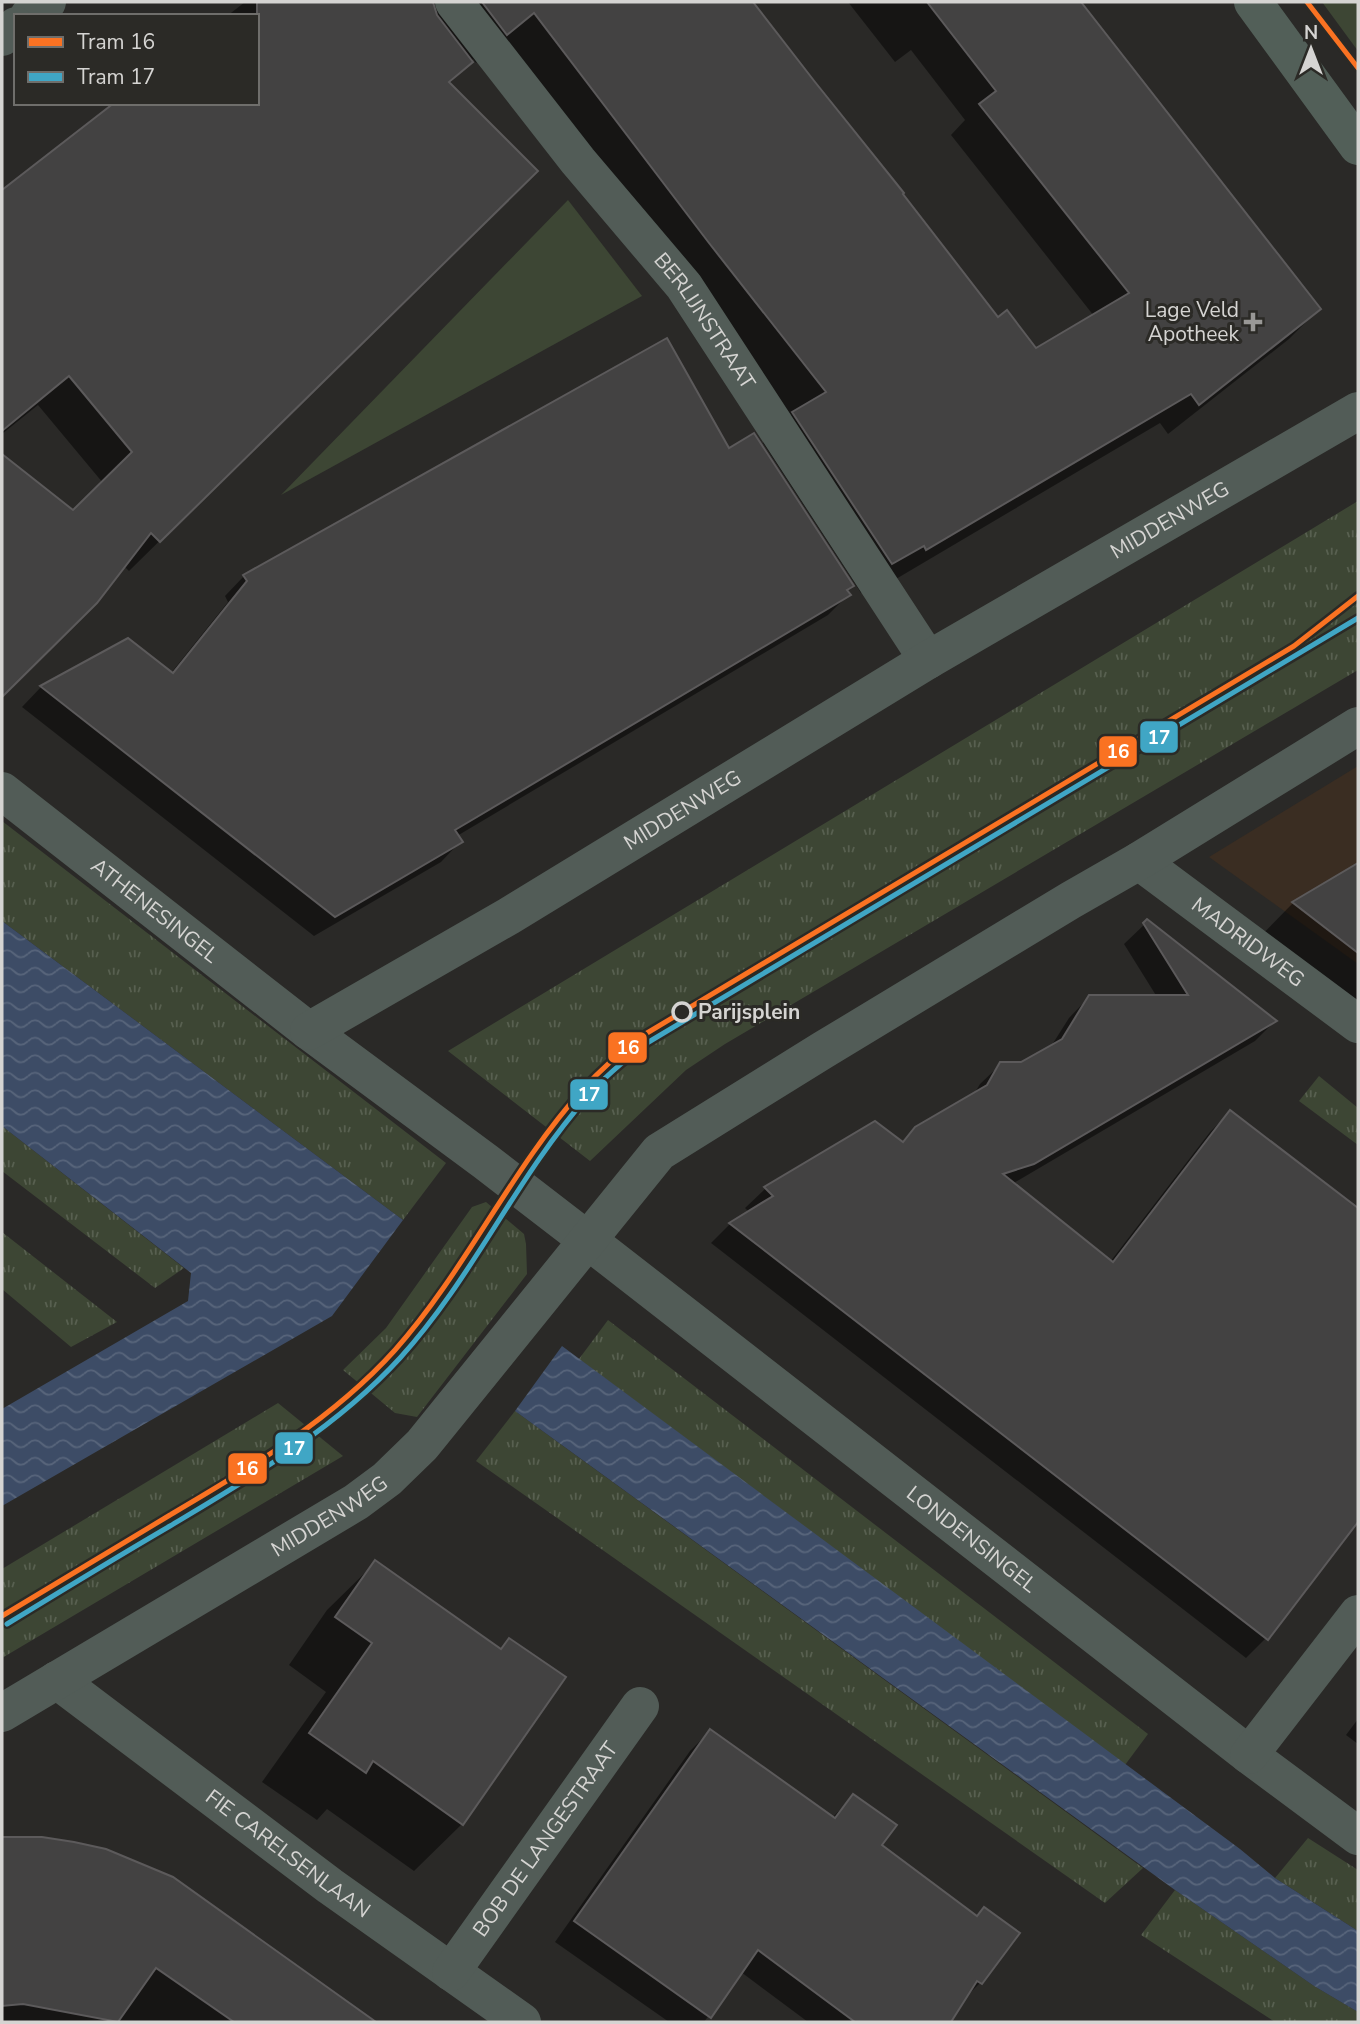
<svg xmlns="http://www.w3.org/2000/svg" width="1360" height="2024" font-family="'Nunito Sans',sans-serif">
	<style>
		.commercial { fill: #3a2d22 }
		.grass { fill: url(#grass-tufts) }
		.park { fill: #3d4634 }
		.water { fill: url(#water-waves) }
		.shadow { fill: #0007 }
		.building { fill: #434242; stroke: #5c5a5b; stroke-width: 2 }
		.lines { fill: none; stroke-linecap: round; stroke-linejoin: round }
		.street { stroke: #525c57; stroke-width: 38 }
		.secondary { stroke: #525f58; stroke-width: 38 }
		.tram-1-casing { stroke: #2b2a26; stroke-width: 10 }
		.tram-2-casing { stroke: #2b2a26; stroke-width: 10 }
		.tram-1 { stroke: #fa7222; stroke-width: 5 }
		.tram-2 { stroke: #40a6c5; stroke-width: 5 }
		.poi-dot { fill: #999896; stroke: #2b2a26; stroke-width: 2.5 }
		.stop-dot { fill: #2b2a26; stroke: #d5d4d2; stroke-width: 3.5 }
		.labels { text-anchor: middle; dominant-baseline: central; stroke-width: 6; stroke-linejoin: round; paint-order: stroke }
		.poi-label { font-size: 21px; fill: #d5d4d2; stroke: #2b2a26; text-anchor: end }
		.street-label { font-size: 21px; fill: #d5d4d2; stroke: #2b2a26 }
		.stop-label { font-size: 21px; font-weight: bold; fill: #d5d4d2; stroke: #2b2a26; text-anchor: start }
		.line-badge { stroke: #2b2a26; stroke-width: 2.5 }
		.badge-label { font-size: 19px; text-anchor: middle; font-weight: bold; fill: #fff }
	</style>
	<defs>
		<pattern id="grass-tufts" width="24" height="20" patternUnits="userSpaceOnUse" patternTransform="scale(1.75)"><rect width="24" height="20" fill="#3d4634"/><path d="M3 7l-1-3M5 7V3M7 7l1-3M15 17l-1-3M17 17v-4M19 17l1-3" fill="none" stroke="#586050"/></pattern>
		<pattern id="water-waves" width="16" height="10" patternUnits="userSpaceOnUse" patternTransform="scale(1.75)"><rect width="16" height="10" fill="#3d4c66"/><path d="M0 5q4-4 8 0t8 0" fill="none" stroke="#58657b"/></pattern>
	</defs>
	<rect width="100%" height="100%" fill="#2a2927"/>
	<polygon class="commercial" points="1358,766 1358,964 1209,857"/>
	<g class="grass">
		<polygon points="1358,501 1358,670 725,1044 686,1070 590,1161 448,1051"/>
		<polygon points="2,821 446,1163 403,1220 2,921"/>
		<polygon points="1319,1076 1358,1108 1358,1145 1299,1101"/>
		<polygon points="2,1126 184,1268 155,1288 2,1171"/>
		<polygon points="486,1202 524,1234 526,1244 527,1274 417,1417 395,1413 343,1370 386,1328 472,1207"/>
		<polygon points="2,1232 117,1322 71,1347 2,1289"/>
		<polygon points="608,1320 1148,1734 1125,1765 579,1359"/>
		<polygon points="278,1403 343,1456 2,1658 2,1569"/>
		<polygon points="515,1411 1143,1868 1105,1903 476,1461"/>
		<polygon points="1308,1838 1358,1870 1358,1931 1275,1878"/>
		<polygon points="1175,1890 1314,1986 1358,2012 1358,2022 1275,2022 1141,1935"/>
	</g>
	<g class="park">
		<polygon points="1322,2 1358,2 1358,51"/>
		<polygon points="568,200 642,296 281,495"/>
	</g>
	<g class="water">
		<polygon points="2,921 403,1220 332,1316 2,1506 2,1409 188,1301 191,1273 2,1126"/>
		<polygon points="562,1346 1240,1849 1275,1878 1358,1931 1358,2012 1314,1986 1175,1890 515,1411"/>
	</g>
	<g class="shadow">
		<polygon points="245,2 750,2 998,320 1036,350 1094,316 951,135 965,120 911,50 895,62 848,2 1079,2 1319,309 1289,339 1168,434 1160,423 896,579 893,575 861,593 763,443 791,415 501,43 476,63 473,59 449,84 505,201 129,571 124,566 96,602 2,695 2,456 73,512 103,483 38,405 2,434 2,192 115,103 257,103 257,16 227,16"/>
		<polygon points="728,450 851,586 846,591 848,595 828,615 457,836 460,842 441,862 314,936 22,707 41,687 128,640 171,673 228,602 225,596 244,576"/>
		<polygon points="1358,865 1358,1012 1251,946 1293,903"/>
		<polygon points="1147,922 1274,1022 1255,1041 1012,1184 1110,1262 1210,1132 1230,1112 1358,1212 1358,1483 1319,1533 1266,1638 1246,1658 711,1243 730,1224 749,1212 745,1208 765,1189 875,1123 901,1144 916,1128 974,1094 980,1084 1001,1064 1022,1064 1050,1048 1069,1018 1089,997 1157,997 1124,944"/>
		<polygon points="375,1563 499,1650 510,1640 462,1824 414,1871 327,1809 317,1820 262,1782 326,1692 289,1665 327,1610"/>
		<polygon points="1358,1719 1358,1744 1346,1735"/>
		<polygon points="710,1731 832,1818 853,1796 880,1846 976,1918 980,1983 963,2000 949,2022 808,2022 741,1972 704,2022 669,2022 555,1942 690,1751"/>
		<polygon points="2,1839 42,1839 174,1879 375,2022 2,2022"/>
	</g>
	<g class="building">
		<polygon points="257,2 433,2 437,15 473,62 449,82 538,171 160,542 151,533 97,603 2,697 2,454 73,510 132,452 69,376 2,431 2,190 114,103 257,103"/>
		<polygon points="482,2 753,2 815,82 904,193 903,194 998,317 1007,310 1036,348 1129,293 979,104 996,91 927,2 1081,2 1321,309 1199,405 1191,394 926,550 924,546 892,564 792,412 826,392 709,243 534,13 507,35"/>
		<polygon points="667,338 729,448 754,433 854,586 847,590 851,595 455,830 463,842 335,917 40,686 128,638 173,673 247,581 243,575"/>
		<polygon points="1358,863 1358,953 1292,902"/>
		<polygon points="1147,919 1277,1021 1034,1164 1003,1174 1113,1262 1230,1110 1358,1208 1358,1522 1268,1640 729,1223 773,1196 764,1187 875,1121 903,1142 915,1127 987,1085 1000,1062 1021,1062 1062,1039 1089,995 1188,995 1143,923"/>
		<polygon points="375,1560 501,1649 509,1638 566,1677 463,1825 373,1761 366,1773 309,1733 372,1643 335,1617"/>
		<polygon points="710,1729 835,1818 853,1794 897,1825 882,1845 977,1916 984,1907 1020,1933 982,1984 977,1981 951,2022 855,2022 758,1950 711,2018 574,1921"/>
		<polygon points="2,1837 42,1837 74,1842 106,1849 173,1877 376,2022 234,2022 156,1968 118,2022 23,2004 2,2006"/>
	</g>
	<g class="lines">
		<g class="street">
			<path id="s1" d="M454,2L578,161L684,286L928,660"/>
			<polyline points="29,16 47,2"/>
			<polyline points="2,37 16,26"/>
			<path id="s2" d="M2,791L309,1031L486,1162L608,1256L1249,1755L1358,1836"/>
			<path id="s3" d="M1139,861L1358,1024"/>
			<path id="s4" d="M309,1031L509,916L928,660L1358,411"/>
			<path id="s5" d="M57,1680L330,1886L522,2022"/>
			<path id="s6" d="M2,1713L356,1502L387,1479L422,1445L659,1152L823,1050L1071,900L1139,861L1358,726"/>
			<polyline points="1249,1755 1358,1614"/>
			<path id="s7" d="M451,1972L640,1706"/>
		</g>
		<polyline class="secondary" points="1253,2 1358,146"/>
		<g class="tram-1-casing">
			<g id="tram-1">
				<polyline points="1307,2 1358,68"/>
				<path d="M2,1616C58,1582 114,1549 170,1515C250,1468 332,1420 395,1350C466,1270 511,1169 583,1089C601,1069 621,1052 642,1036L1294,646L1358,596"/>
			</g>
		</g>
		<g class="tram-2-casing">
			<path id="tram-2" d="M7,1624C61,1591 115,1558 170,1526C252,1477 335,1429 400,1358C473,1278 516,1177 588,1096C605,1076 626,1059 647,1043L1358,618"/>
		</g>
		<use href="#tram-1" class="tram-1"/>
		<use href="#tram-2" class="tram-2"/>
	</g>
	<path class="poi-dot" d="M1249.5 311.5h7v7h7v7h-7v7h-7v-7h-7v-7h7z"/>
	<circle class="stop-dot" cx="682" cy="1012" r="9"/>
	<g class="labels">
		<g class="poi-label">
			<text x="1239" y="310">Lage Veld<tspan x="1239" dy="24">Apotheek</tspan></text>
		</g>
		<g class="street-label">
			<text stroke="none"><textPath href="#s1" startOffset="406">BERLIJNSTRAAT</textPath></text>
			<text stroke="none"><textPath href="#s4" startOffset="1001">MIDDENWEG</textPath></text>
			<text stroke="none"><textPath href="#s4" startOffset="434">MIDDENWEG</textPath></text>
			<text stroke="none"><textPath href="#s2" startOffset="194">ATHENESINGEL</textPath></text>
			<text stroke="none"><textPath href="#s3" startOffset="136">MADRIDWEG</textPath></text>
			<text stroke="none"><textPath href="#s6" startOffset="382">MIDDENWEG</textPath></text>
			<text stroke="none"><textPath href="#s2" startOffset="1225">LONDENSINGEL</textPath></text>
			<text stroke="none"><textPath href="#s7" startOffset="163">BOB DE LANGESTRAAT</textPath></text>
			<text stroke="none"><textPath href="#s5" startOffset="289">FIE CARELSENLAAN</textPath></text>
		</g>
		<g class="stop-label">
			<text x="698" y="1012">Parijsplein</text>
		</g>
	</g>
	<g class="line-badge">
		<rect x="1139" y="720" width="40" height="34" rx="7" fill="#40a6c5"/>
		<rect x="1098" y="735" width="40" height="33" rx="7" fill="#fa7222"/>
		<rect x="607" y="1031" width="41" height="33" rx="7" fill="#fa7222"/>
		<rect x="569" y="1078" width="40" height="33" rx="7" fill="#40a6c5"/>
		<rect x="274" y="1431" width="40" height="34" rx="7" fill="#40a6c5"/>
		<rect x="227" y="1452" width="41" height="33" rx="7" fill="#fa7222"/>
	</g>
	<g class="badge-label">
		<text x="1159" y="744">17</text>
		<text x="1118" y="758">16</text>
		<text x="628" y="1054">16</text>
		<text x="589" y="1101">17</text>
		<text x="294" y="1455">17</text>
		<text x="247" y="1475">16</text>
	</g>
	<rect width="1360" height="2024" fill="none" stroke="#d5d4d2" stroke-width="7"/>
	<rect x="14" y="14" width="245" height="91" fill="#2b2a26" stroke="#6f6e6b" stroke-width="2"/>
	<rect x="28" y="37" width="35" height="10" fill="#fa7222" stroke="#6f6e6b" stroke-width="2"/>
	<text x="77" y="49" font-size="21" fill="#d5d4d2">Tram 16</text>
	<rect x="28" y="72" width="35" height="10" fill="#40a6c5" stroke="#6f6e6b" stroke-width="2"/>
	<text x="77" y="84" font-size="21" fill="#d5d4d2">Tram 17</text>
	<g transform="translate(1311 49)" stroke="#2b2a26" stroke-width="5" paint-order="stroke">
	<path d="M0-5L12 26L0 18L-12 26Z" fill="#d5d4d2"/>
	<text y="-10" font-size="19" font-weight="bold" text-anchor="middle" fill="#d5d4d2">N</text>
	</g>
</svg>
